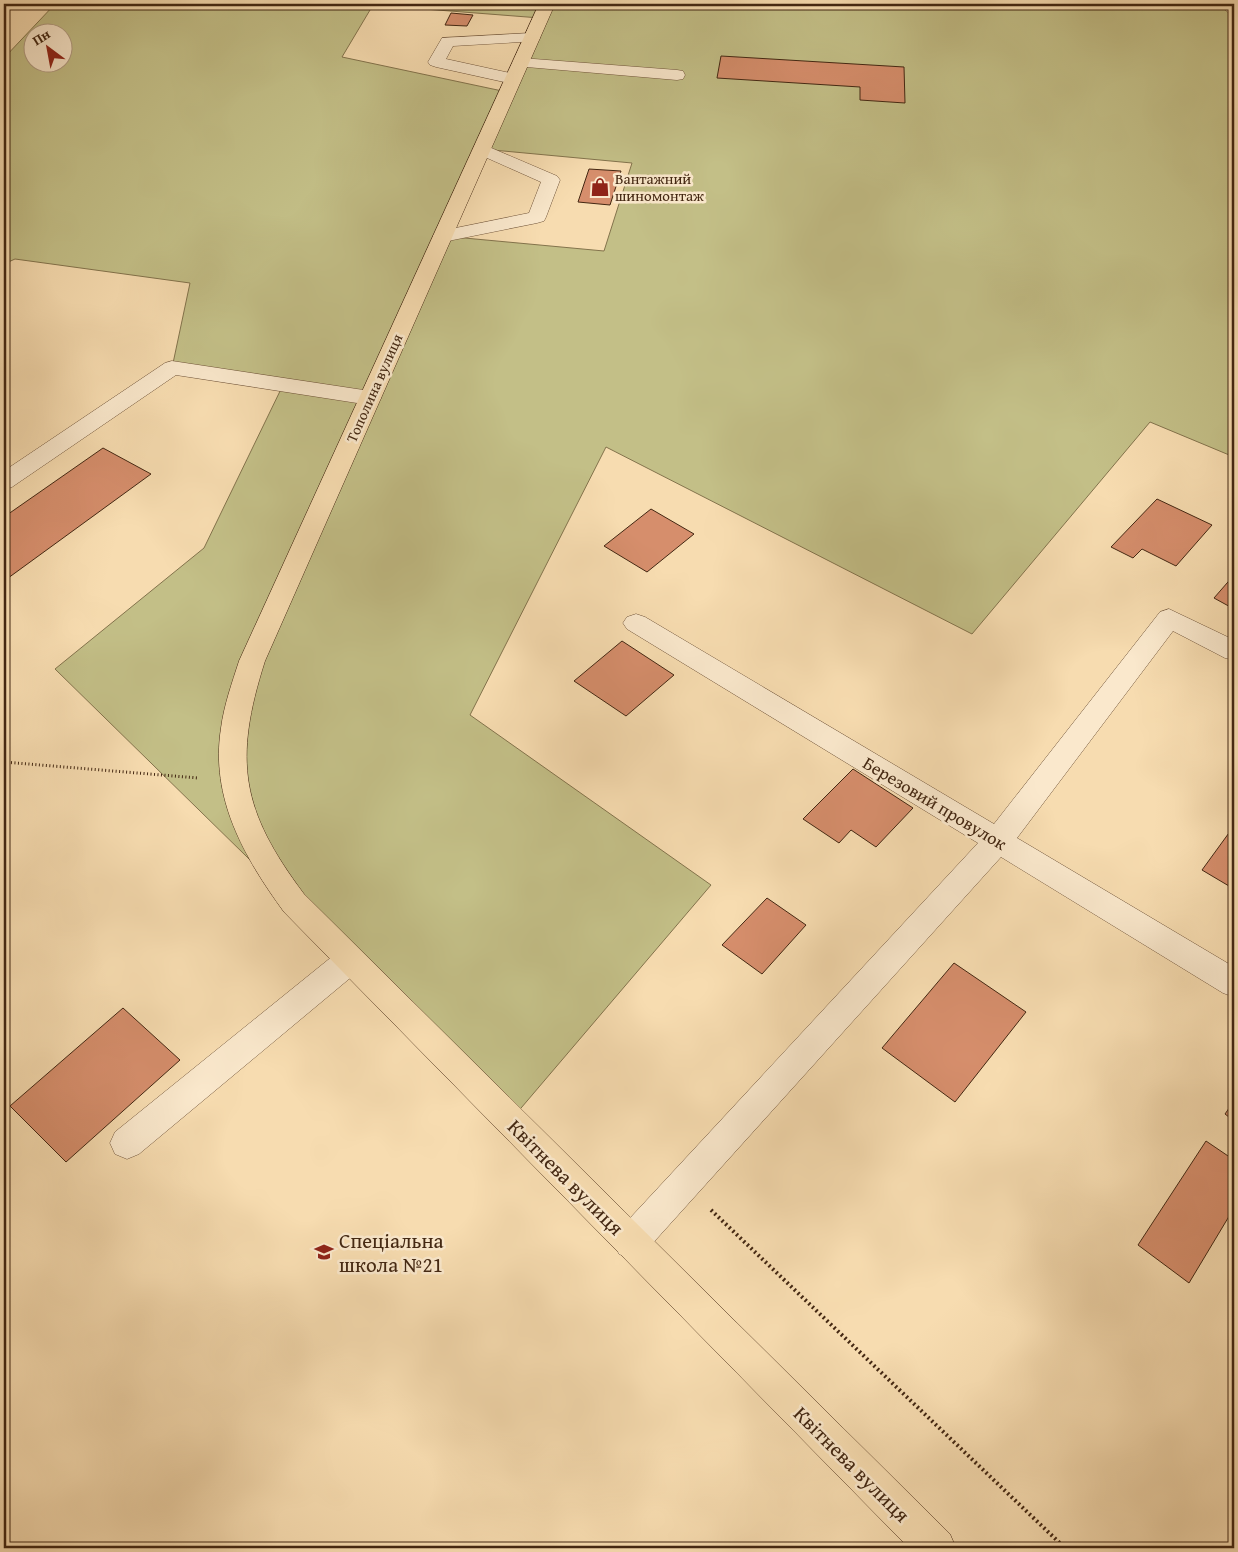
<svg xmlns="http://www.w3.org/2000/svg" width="1238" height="1552" font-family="'Gentium Book Plus',serif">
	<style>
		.green { fill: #c3bf87; stroke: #83734c; fill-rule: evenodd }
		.building { fill: #d68e6c; stroke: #432712 }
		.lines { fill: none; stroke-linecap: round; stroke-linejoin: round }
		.minor-casing { stroke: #70543a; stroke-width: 1 }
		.major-casing { stroke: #432712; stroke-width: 1 }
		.path-far1 { stroke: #432712; stroke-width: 3; stroke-dasharray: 1 2.5; stroke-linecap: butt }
		.path { stroke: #432712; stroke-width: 4; stroke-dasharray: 2 3; stroke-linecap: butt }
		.minor { fill: #fae8cc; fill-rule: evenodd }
		.major { fill: #f7dcb0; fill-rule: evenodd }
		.labels { text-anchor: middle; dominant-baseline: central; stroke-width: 5; stroke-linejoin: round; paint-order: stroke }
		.far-poi-label { font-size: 15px; fill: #432712; stroke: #fae8cc; text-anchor: start }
		.far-street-label { font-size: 15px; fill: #432712; stroke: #fae8cc }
		.street-label { font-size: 18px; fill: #432712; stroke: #fae8cc }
		.near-street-label { font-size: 21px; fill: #432712; stroke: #fae8cc }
		.near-poi-label { font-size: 21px; fill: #432712; stroke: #fae8cc; text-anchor: start }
	</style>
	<rect width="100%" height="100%" fill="#f7dcb0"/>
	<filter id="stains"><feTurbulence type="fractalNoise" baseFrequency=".004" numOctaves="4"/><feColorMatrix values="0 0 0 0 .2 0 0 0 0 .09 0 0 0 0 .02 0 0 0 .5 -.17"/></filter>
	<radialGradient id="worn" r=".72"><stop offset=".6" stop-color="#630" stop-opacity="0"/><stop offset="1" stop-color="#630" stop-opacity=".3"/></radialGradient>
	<path class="green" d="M55,4H452L499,7L501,4H1234V457L1150,422L972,634L606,447L470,715L711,885L510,1121L294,903L55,669L204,548L283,385L172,368L190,283L15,259L4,264V58ZM373,5L540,18L507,92L342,57ZM32,32H62V62H32ZM482,149L632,163L604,251L443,236Z"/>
	<g class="building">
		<polygon points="451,13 473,15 467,26 445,25"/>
		<polygon points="721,56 904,67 905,103 860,100 860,87 717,78"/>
		<polygon points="589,169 621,171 610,205 578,202"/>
		<polygon points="103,448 151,474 4,581 4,517"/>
		<polygon points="1157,499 1212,525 1176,566 1142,549 1133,558 1111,547"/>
		<polygon points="651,509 694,534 647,572 604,546"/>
		<polygon points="1234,575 1234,609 1214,598"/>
		<polygon points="622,641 674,675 626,716 574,681"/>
		<polygon points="853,769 913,808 876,847 851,830 839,843 803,819"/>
		<polygon points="1234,826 1234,889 1202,870"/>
		<polygon points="767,898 806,925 762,974 722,945"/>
		<polygon points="954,963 1026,1012 955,1102 882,1048"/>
		<polygon points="123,1008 180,1060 66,1162 10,1106"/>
		<polygon points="1234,1101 1234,1121 1225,1114"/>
		<polygon points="1206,1141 1234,1160 1234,1208 1189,1283 1138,1245"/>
	</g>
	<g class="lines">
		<g class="minor-casing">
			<g id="minor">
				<polygon points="1219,4 1234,4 1234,14 1228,12"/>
				<polygon points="532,33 538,35 540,38 538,41 453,46 446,59 519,75 521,79 519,83 513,84 436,67 430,65 428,62 442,38"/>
				<polygon points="521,58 677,70 683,71 685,75 683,79 677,80 515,66 513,63 515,60"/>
				<polygon points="482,144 557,176 560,180 546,217 544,221 537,223 443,242 436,240 433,236 436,232 529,213 541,182 476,153 473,149 476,145"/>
				<polygon points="172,361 370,391 378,393 381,398 378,403 370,405 176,375 12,487 4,490 4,471 165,363"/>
				<polygon points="1169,609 1234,640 1234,660 1225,658 1173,631 1017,838 1234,967 1234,997 1223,993 1001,857 643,1254 631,1259 619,1254 614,1242 619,1230 978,843 627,629 623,623 627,617 636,614 645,617 994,824 1160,612"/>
				<polygon points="350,947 361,951 365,960 361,969 139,1154 127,1159 115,1154 110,1143 115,1132 339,951"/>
			</g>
		</g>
		<g class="major-casing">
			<path id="major" d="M539,4H555L265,661C233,761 241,810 304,894L950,1534L956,1548H909L284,912C244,857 210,798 221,728C224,705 232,683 239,661Z"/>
		</g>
		<polyline class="path-far1" points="4,762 198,778"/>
		<polyline class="path" points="711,1210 1065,1548"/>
		<use href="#minor" class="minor"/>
		<use href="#major" class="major"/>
	</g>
	<defs>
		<g id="shop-bare" transform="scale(1.5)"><path d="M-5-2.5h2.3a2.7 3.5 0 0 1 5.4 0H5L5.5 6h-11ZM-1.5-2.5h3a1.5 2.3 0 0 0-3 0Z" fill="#8f2418" stroke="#fae8cc" stroke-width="2.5" paint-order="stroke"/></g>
		<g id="school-bare" transform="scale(1.5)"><path d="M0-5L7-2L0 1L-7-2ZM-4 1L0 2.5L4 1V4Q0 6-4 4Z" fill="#8f2418" stroke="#fae8cc" stroke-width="2.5" paint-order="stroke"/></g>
	</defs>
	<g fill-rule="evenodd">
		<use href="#shop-bare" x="600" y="187"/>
		<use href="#school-bare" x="324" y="1252"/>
	</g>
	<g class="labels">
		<g class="far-poi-label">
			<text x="615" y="178">Вантажний<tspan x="615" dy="17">шиномонтаж</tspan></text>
		</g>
		<g class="far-street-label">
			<text transform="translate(374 388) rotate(-66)">Тополина вулиця</text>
		</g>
		<g class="street-label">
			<text transform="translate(935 803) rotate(31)">Березовий провулок</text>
		</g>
		<g class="near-street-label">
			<text transform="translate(566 1177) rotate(45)">Квітнева вулиця</text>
			<text transform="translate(852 1464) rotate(45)">Квітнева вулиця</text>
		</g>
		<g class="near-poi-label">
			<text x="339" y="1240">Спеціальна<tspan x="339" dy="24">школа №21</tspan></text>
		</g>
	</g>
	<rect width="1238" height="1552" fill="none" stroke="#f7dcb0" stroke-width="20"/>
	<rect x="5" y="5" width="1228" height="1542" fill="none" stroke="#432712" stroke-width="2.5"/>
	<rect x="10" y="10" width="1218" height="1532" fill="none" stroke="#432712"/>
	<g transform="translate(48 48) rotate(328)"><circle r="24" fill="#fae8cc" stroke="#b19b82"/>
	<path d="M0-4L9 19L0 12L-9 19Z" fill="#8f2418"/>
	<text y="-8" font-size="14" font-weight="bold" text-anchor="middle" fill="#432712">Пн</text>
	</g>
	<rect width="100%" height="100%" filter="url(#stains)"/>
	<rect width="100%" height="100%" fill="url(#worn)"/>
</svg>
